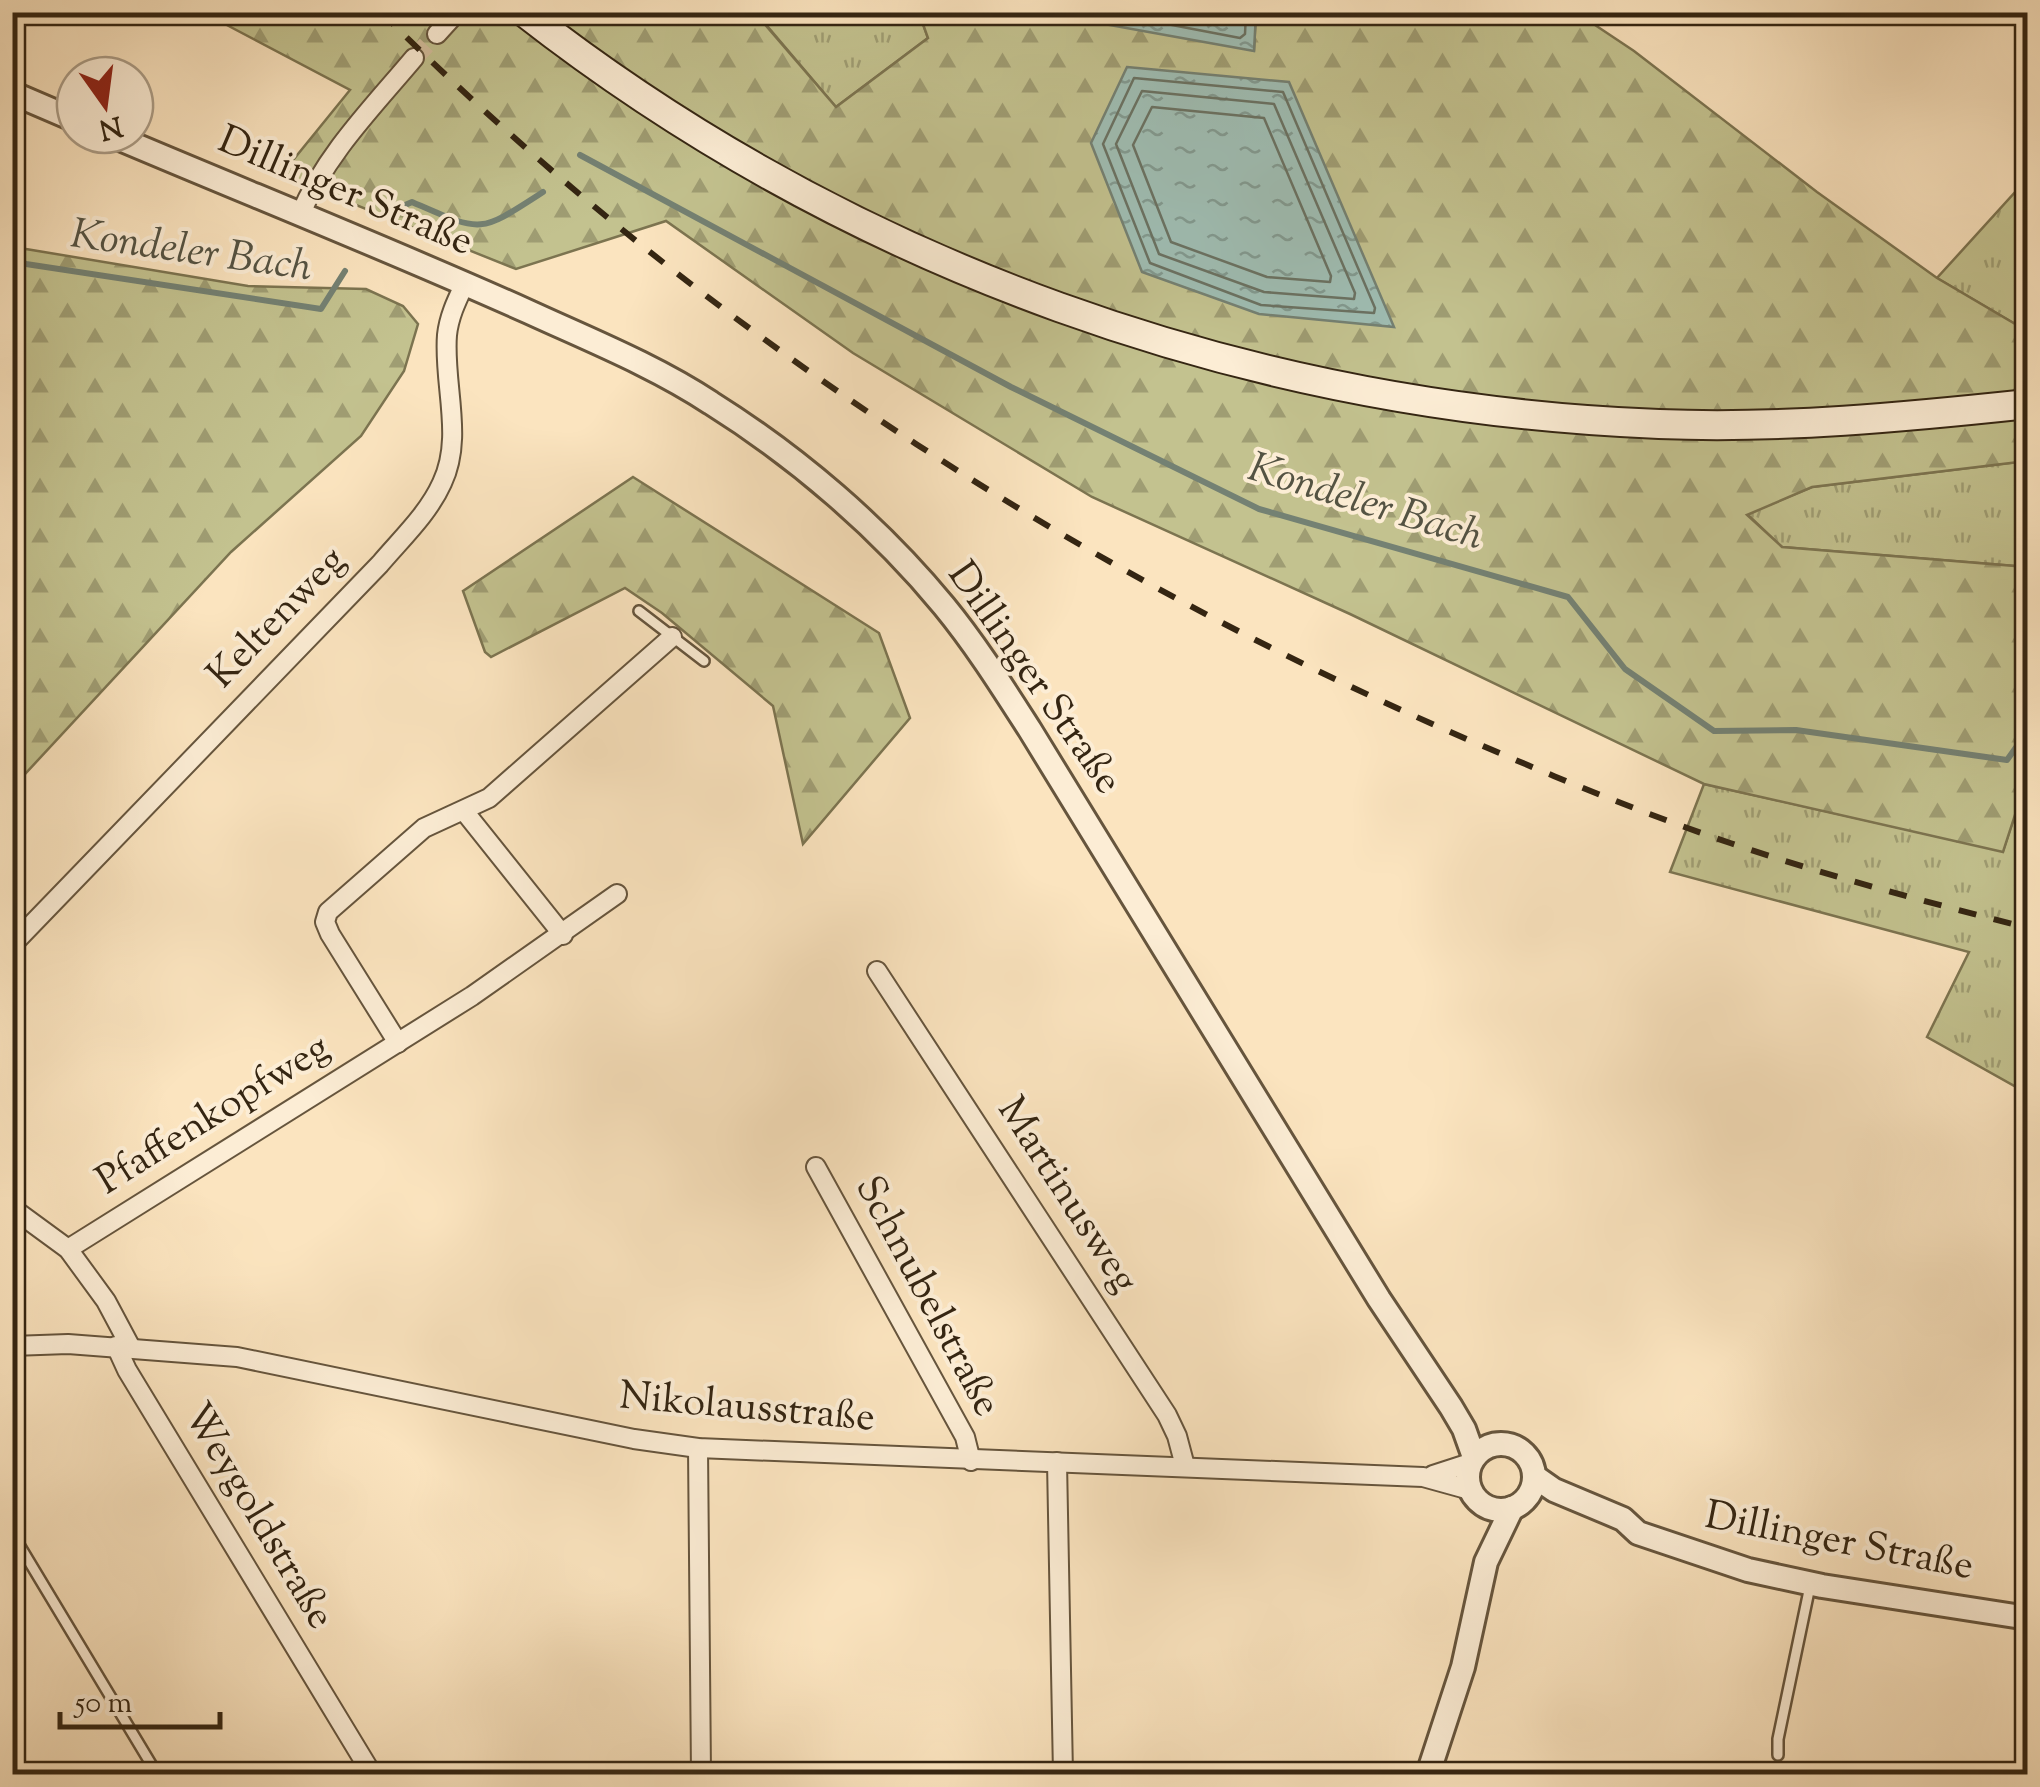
<svg xmlns="http://www.w3.org/2000/svg" width="2040" height="1787" font-family="'Sorts Mill Goudy',serif">
	<style>
		.grass { fill: url(#grass-tufts); stroke: #7c7450; stroke-width: 2.5 }
		.forest { fill: url(#forest-firs); stroke: #7c7450; stroke-width: 2.5 }
		.water { fill: url(#water-ripples); stroke: #748173; stroke-width: 2.5 }
		.lines { fill: none; stroke-linecap: round; stroke-linejoin: round }
		.shore { stroke: #6a7263; stroke-width: 2.5 }
		.stream { stroke: #748173; stroke-width: 6 }
		.minor-tunnel { stroke: #d3be9c; stroke-width: 18; stroke-dasharray: 18 9; stroke-linecap: butt }
		.service-casing { stroke: #66553d; stroke-width: 14 }
		.minor-casing { stroke: #66553d; stroke-width: 22 }
		.tertiary-casing { stroke: #66553d; stroke-width: 28 }
		.secondary-casing { stroke: #342512; stroke-width: 32 }
		.service { stroke: #fcedd5; stroke-width: 9 }
		.minor { stroke: #fcedd5; stroke-width: 18 }
		.tertiary { stroke: #fcedd5; stroke-width: 22 }
		.secondary { stroke: #fcedd5; stroke-width: 28 }
		.rail { stroke: #342512; stroke-width: 6; stroke-dasharray: 18 18; stroke-linecap: butt }
		.labels { text-anchor: middle; dominant-baseline: central; stroke-width: 8; stroke-linejoin: round; paint-order: stroke }
		.street-label { font-size: 40px; fill: #342512; stroke: #fcedd5 }
		.water-label { font-size: 42px; font-style: italic; fill: #545343; stroke: #fcedd5 }
	</style>
	<defs>
		<pattern id="grass-tufts" width="24" height="20" patternUnits="userSpaceOnUse" patternTransform="scale(2.5)"><rect width="24" height="20" fill="#c3c28f"/><path d="M3 7l-1-3M5 7V3M7 7l1-3M15 17l-1-3M17 17v-4M19 17l1-3" fill="none" stroke="#9f9d73"/></pattern>
		<pattern id="forest-firs" width="22" height="20" patternUnits="userSpaceOnUse" patternTransform="scale(2.5)"><rect width="22" height="20" fill="#c3c28f"/><path d="M5 1l3.5 6h-7zM16 11l3.5 6h-7z" fill="#9f9d73"/></pattern>
		<pattern id="water-ripples" width="26" height="14" patternUnits="userSpaceOnUse" patternTransform="scale(2.5)"><rect width="26" height="14" fill="#9fbeb4"/><path d="M2 4q2-2 4 0t4 0M15 11q2-2 4 0t4 0" fill="none" stroke="#829a91"/></pattern>
	</defs>
	<rect width="100%" height="100%" fill="#fbe4bf"/>
	<filter id="stains"><feTurbulence type="fractalNoise" baseFrequency=".002" numOctaves="4"/><feColorMatrix values="0 0 0 0 .2 0 0 0 0 .09 0 0 0 0 .02 0 0 0 .5 -.17"/></filter>
	<radialGradient id="worn" r=".72"><stop offset=".6" stop-color="#630" stop-opacity="0"/><stop offset="1" stop-color="#630" stop-opacity=".3"/></radialGradient>
	<g class="grass">
		<polygon points="756,13 919,13 928,38 836,107"/>
		<polygon points="2027,179 2027,331 1937,278"/>
		<polygon points="2027,461 2027,567 1782,547 1747,514 1812,487"/>
		<polygon points="2027,778 2027,1093 1927,1037 1969,952 1670,872 1704,784 2003,851"/>
	</g>
	<g class="forest">
		<polygon points="204,13 755,13 836,107 928,38 919,13 1094,13 1093,21 1254,50 1256,13 1577,13 1634,51 1817,192 1937,278 2027,331 2027,461 1812,487 1747,515 1782,547 2027,567 2027,778 2003,852 1704,784 1350,614 1092,497 853,353 666,221 516,269 281,175 350,90"/>
		<polygon points="13,243 26,249 248,286 366,289 403,306 418,324 404,371 361,436 231,552 13,787"/>
		<polygon points="633,477 879,633 910,718 803,844 773,706 662,613 625,588 491,657 485,652 463,591"/>
	</g>
	<g class="water">
		<polygon points="1094,13 1256,13 1254,51 1093,22"/>
		<polygon points="1127,67 1289,82 1394,327 1259,314 1142,272 1091,143"/>
	</g>
	<g class="lines">
		<g class="shore">
			<polyline points="1104,12 1240,38 1245,34 1246,12"/>
			<polygon points="1134,78 1283,92 1375,308 1374,313 1261,305 1150,263 1103,144"/>
			<polygon points="1142,91 1274,104 1355,293 1354,299 1264,292 1159,254 1116,144"/>
			<polygon points="1152,107 1264,118 1331,276 1330,282 1267,277 1171,242 1133,145"/>
		</g>
		<g class="stream">
			<polyline points="580,155 1011,387 1259,509 1568,597 1625,669 1714,731 1796,730 2007,760 2017,746 2028,746"/>
			<path d="M387,213L412,202C483,233 478,234 543,192"/>
			<polyline points="12,258 26,264 321,309 345,271"/>
		</g>
		<polyline class="minor-tunnel" points="414,58 437,34"/>
		<g class="service-casing">
			<g id="service">
				<polyline points="639,611 704,661"/>
				<polyline points="12,1533 157,1774"/>
				<polyline points="1778,1755 1778,1739 1810,1586"/>
			</g>
		</g>
		<g class="minor-casing">
			<g id="minor">
				<polyline points="437,34 457,12"/>
				<path d="M300,215C326,154 372,108 414,58"/>
				<polyline points="464,811 563,935"/>
				<path d="M12,945L380,564C402,538 428,514 442,483C464,437 443,384 447,335C449,316 457,300 465,283"/>
				<polyline points="877,971 1167,1415 1177,1436 1185,1466"/>
				<polyline points="398,1043 330,934 325,922 328,912 424,828 489,798 672,637"/>
				<polyline points="816,1167 965,1437 971,1461"/>
				<polyline points="12,1208 68,1249 106,1301 130,1346"/>
				<polyline points="68,1249 472,996 617,894"/>
				<polyline points="12,1346 68,1344 237,1357 634,1439 698,1448 1423,1477 1470,1490"/>
				<polyline points="116,1346 127,1370 372,1774"/>
				<polyline points="698,1448 701,1774"/>
				<polyline points="1057,1462 1063,1774"/>
				<polyline points="1433,1475 1470,1463"/>
			</g>
		</g>
		<g class="tertiary-casing">
			<g id="tertiary">
				<polyline points="12,93 75,120"/>
				<path d="M111,135C250,194 391,250 529,312C590,340 655,366 711,403C797,457 879,527 944,606C976,645 1003,688 1030,730L1379,1299L1451,1407L1464,1429L1474,1457"/>
				<circle cx="1501" cy="1477" r="33"/>
				<polyline points="1534,1476 1554,1490 1623,1519 1638,1533 1748,1570 1822,1586 2028,1618"/>
				<polyline points="1428,1774 1463,1667 1486,1562 1512,1508"/>
			</g>
		</g>
		<g class="secondary-casing">
			<path id="secondary" d="M524,12C849,266 1248,408 1659,424C1782,429 1906,417 2028,404"/>
		</g>
		<use href="#service" class="service"/>
		<use href="#minor" class="minor"/>
		<use href="#tertiary" class="tertiary"/>
		<use href="#secondary" class="secondary"/>
		<path class="rail" d="M381,12C694,325 1077,573 1483,746C1571,784 1660,820 1751,850C1842,880 1935,904 2028,928"/>
	</g>
	<g class="labels">
		<g class="street-label">
			<text transform="translate(345 193) rotate(23)">Dillinger Straße</text>
			<text transform="translate(278 619) rotate(-46)">Keltenweg</text>
			<text transform="translate(1033 679) rotate(55)">Dillinger Straße</text>
			<text transform="translate(214 1116) rotate(-32)">Pfaffenkopfweg</text>
			<text transform="translate(1066 1196) rotate(57)">Martinusweg</text>
			<text transform="translate(926 1297) rotate(62)">Schnubelstraße</text>
			<text transform="translate(747 1409) rotate(5)">Nikolausstraße</text>
			<text transform="translate(257 1517) rotate(59)">Weygoldstraße</text>
			<text transform="translate(1839 1543) rotate(11)">Dillinger Straße</text>
		</g>
		<g class="water-label">
			<text transform="translate(191 253) rotate(8)">Kondeler Bach</text>
			<text transform="translate(1365 504) rotate(17)">Kondeler Bach</text>
		</g>
	</g>
	<rect width="2040" height="1787" fill="none" stroke="#fbe4bf" stroke-width="50"/>
	<rect x="15" y="15" width="2010" height="1757" fill="none" stroke="#342512" stroke-width="5"/>
	<rect x="25" y="25" width="1990" height="1737" fill="none" stroke="#342512" stroke-width="2.5"/>
	<g transform="translate(105 105) rotate(166)"><circle r="48" fill="#fcedd5" stroke="#ac9d87" stroke-width="2.5"/>
	<path d="M0-8L18 38L0 25L-18 38Z" fill="#8f2418"/>
	<text y="-15" font-size="28" font-weight="bold" text-anchor="middle" fill="#342512">N</text>
	</g>
	<path d="M60 1712v15h160v-15" fill="none" stroke="#342512" stroke-width="5"/>
	<text x="75" y="1712" font-size="30" fill="#342512" stroke="#fcedd5" stroke-width="8" paint-order="stroke">50 m</text>
	<rect width="100%" height="100%" filter="url(#stains)"/>
	<rect width="100%" height="100%" fill="url(#worn)"/>
</svg>
